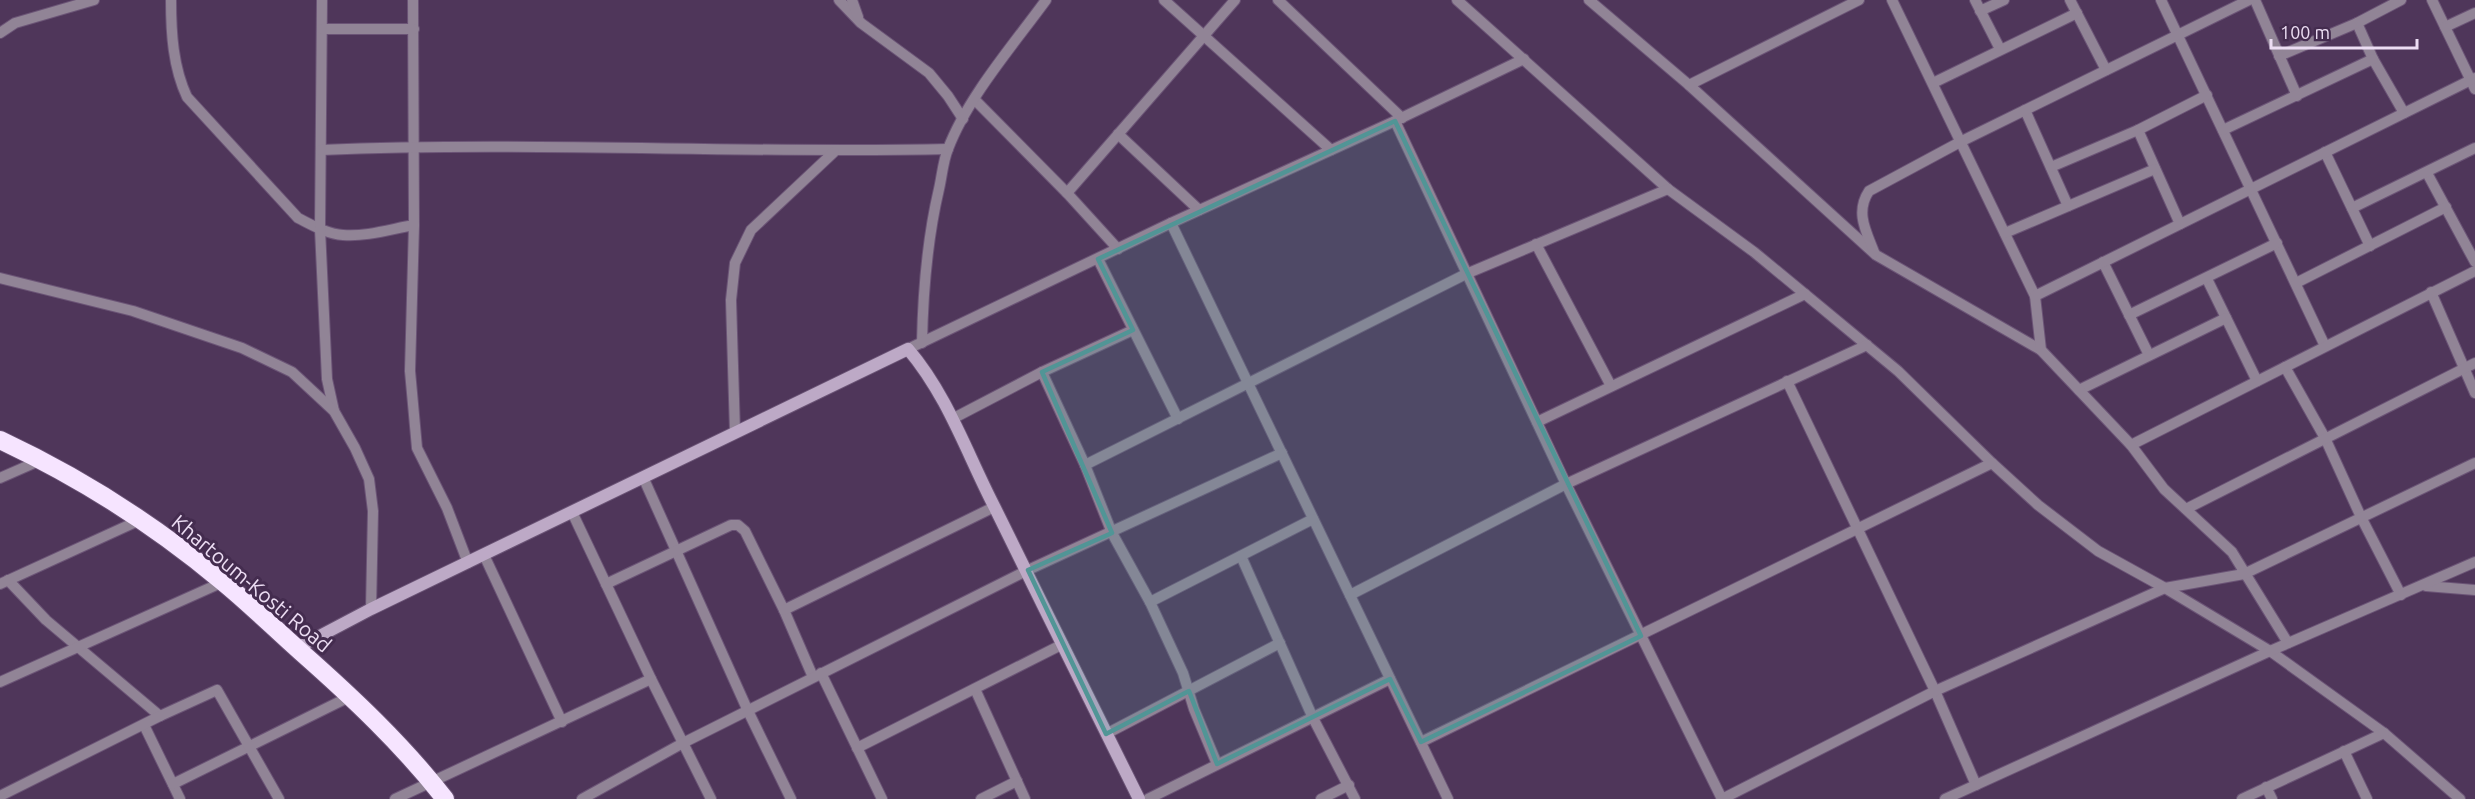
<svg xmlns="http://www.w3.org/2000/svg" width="2475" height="799" font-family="Ubuntu,sans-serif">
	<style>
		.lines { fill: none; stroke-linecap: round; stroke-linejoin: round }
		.street-casing { stroke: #6b5476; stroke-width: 12 }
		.secondary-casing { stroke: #6b5476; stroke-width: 14 }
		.highway-casing { stroke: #6b5476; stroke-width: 20 }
		.street { stroke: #918496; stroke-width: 10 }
		.secondary { stroke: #bda9c6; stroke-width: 12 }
		.highway { stroke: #f6e4ff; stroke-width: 18 }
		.marked { fill: #519596; fill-opacity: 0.2; stroke: #519596; stroke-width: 4.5; stroke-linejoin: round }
		.labels { text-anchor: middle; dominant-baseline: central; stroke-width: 6; stroke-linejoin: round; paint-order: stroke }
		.street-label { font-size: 21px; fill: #ecddf3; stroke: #442c4f }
	</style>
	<rect width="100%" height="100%" fill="#4f365a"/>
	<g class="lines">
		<g class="street-casing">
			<g id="street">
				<path d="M171,0C171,33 173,67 187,97L298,218C312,225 327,234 343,235C366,237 391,229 414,225"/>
				<polyline points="322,0 320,229 327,379 334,411"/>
				<polyline points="413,0 414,225 410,371 417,448 447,508 468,563"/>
				<polyline points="839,0 861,23 929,73 948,96 963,119"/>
				<polyline points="852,0 858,17"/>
				<polyline points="1164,0 1331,150"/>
				<polyline points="1278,0 1402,118"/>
				<polyline points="1457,0 1668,189 1754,252 1898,371 1992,463 2038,505 2098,551 2165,588 2270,651 2384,733 2460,799"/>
				<polyline points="1589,0 1689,85 1876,255 2041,350"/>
				<polyline points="1892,0 2035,296"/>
				<polyline points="1975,0 2000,49"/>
				<polyline points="2070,0 2106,70"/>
				<polyline points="2161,0 2325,346"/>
				<polyline points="2255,0 2297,96"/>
				<polyline points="2432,0 2475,89"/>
				<polyline points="1980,11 2004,0"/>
				<polyline points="2357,23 2373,59 2404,113"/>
				<polyline points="2445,27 2475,13"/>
				<polyline points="322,29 414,29"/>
				<polyline points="0,33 15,23 94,0"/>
				<polyline points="2279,56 2357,23 2401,0"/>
				<polyline points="1933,83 2077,13"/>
				<polyline points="1689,85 1859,0"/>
				<polyline points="975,100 1067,193 1118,249"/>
				<polyline points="2025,110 2068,206"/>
				<polyline points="1395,121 1566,484 1722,799"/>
				<polyline points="2138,130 2180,224"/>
				<polyline points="2223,130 2373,59"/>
				<polyline points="1118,134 1199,210"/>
				<path d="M321,150C530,141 739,154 948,149"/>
				<polyline points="2325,152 2370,246"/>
				<polyline points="2051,167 2138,130 2207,95"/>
				<polyline points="2427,173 2475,262"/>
				<polyline points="1067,193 1235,0"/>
				<polyline points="2352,208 2475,148"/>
				<polyline points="1171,223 1448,799"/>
				<polyline points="2005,233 2155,169"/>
				<polyline points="1536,244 1611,386"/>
				<path d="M1874,252C1866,231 1855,212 1869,191L1962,141L2249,0"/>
				<polyline points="1098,259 1178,419"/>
				<polyline points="2103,262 2149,355"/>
				<polyline points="0,278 133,311 242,348 292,372 334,411 355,448 369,479 373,511 371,609"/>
				<polyline points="2207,279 2257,381"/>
				<polyline points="2296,283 2446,207"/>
				<polyline points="2431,292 2475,393"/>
				<polyline points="2129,315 2277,243"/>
				<path d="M922,343C923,290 927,240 939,189C942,176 943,161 948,149C967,98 1014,44 1046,0"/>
				<polyline points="908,349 1171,223 1395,121 1524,59"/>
				<polyline points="2285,367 2325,438 2361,517 2401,595"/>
				<polyline points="1042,372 1085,465 1112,533 1150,602 1183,673 1194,709 1217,764"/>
				<polyline points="1787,381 1935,691 1976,785"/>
				<polyline points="2079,390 2226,318"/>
				<polyline points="954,418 1042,372 1133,330"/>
				<polyline points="1537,422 1805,294"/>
				<polyline points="735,432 731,300 735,263 751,230 834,152"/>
				<polyline points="2131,445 2475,271"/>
				<polyline points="1085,465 1466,274 1668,189"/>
				<polyline points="643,477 748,711 791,799"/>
				<polyline points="0,478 41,460"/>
				<polyline points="2186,509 2475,363"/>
				<polyline points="572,512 651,679 711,799"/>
				<polyline points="484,555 562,722"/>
				<polyline points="1241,556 1313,718 1355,799"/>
				<polyline points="8,580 46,620 160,716"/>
				<polyline points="0,584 140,520"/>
				<polyline points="606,584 731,525 738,525 745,531 784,610 813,677"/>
				<polyline points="2426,586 2475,590"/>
				<polyline points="1350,595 1566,484 1867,345"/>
				<polyline points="1150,602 1313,519"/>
				<polyline points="784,610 994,507"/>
				<polyline points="2288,643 2232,552 2164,489 2131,445 2041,350 2035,296 2475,78"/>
				<polyline points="821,673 882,799"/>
				<polyline points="0,682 223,582"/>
				<polyline points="975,689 1025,799"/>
				<polyline points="144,725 180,799"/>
				<polyline points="1106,734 1280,643"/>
				<polyline points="1421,742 1992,463"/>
				<polyline points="857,748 1063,644"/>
				<polyline points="2344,751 2367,799"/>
				<polyline points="173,784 351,696"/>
				<polyline points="2266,787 2272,799"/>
				<polyline points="0,796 160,716 217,690 279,799"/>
				<polyline points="395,799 651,679"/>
				<polyline points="582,799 683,743 1028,570 1282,453"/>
				<polyline points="981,799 1017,781"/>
				<polyline points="1148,799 1390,679"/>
				<polyline points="1321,799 1349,785"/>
				<polyline points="1722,799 1935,691 2165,588 2244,574 2475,463"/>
				<polyline points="1945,799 2270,651 2475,562"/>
				<polyline points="2242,799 2384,733"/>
			</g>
		</g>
		<g class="secondary-casing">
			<path id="secondary" d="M297,648L371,609L908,349C948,396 967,454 995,508C1043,605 1090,702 1139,799"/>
		</g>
		<g class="highway-casing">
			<path id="highway" d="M0,440C79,477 156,526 223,582C250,604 275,629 301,652C352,697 403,745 445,799"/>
		</g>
		<use href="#street" class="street"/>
		<use href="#secondary" class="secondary"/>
		<use href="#highway" class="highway"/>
	</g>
	<path class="marked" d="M1395,121L1641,636L1421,742L1390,679L1217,764L1189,691L1106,734L1028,570L1112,533L1042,372L1133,330L1098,259Z"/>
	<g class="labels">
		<g class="street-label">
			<text transform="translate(252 583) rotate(40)">Khartoum-Kosti Road</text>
		</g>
	</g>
	<path d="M2271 39v9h146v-9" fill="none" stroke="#ecddf3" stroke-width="3"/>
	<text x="2280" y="39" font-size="18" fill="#ecddf3" stroke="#442c4f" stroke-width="4.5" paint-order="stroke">100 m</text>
</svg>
